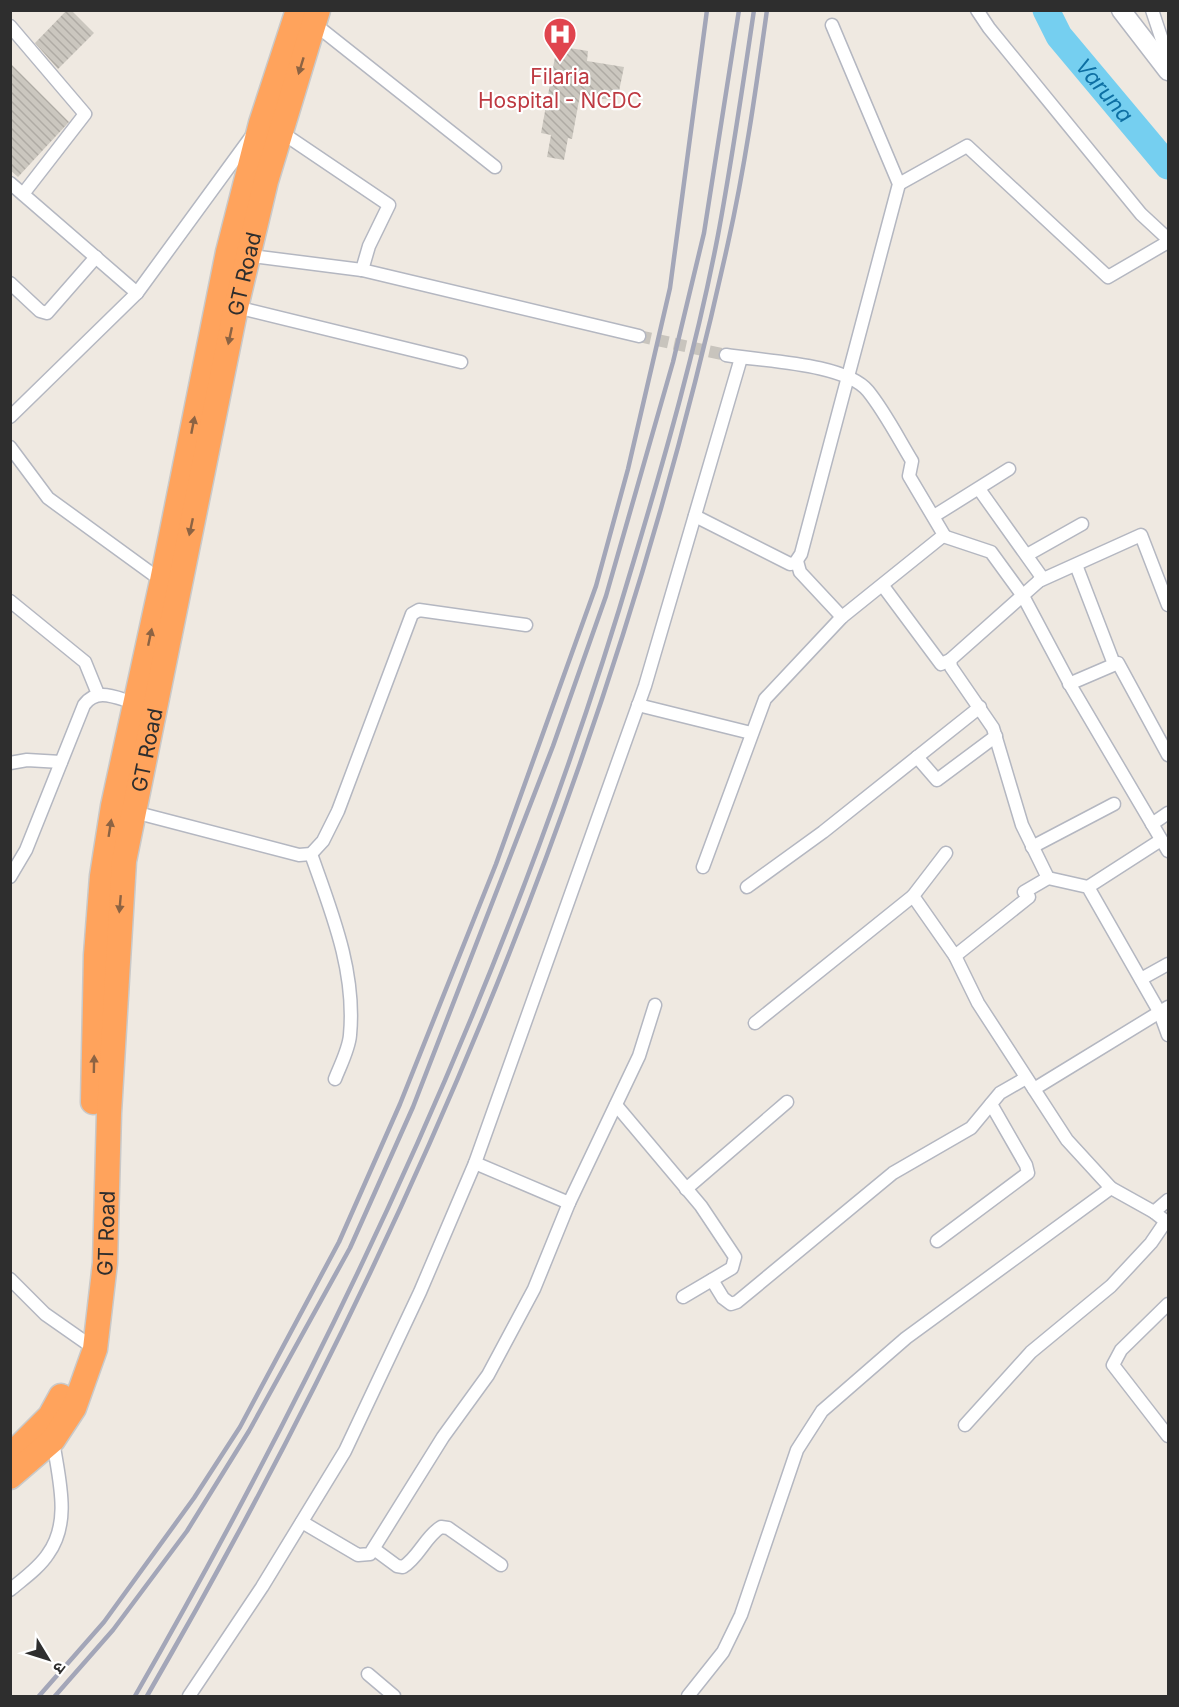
<svg xmlns="http://www.w3.org/2000/svg" width="1179" height="1707" font-family="Inter,'Noto Sans Devanagari',sans-serif">
	<style>
		.lines { fill: none; stroke-linecap: round; stroke-linejoin: round }
		.river { stroke: #75cff0; stroke-width: 27 }
		.building { fill: url(#building-back-hatch) }
		.street-tunnel { stroke: #c8c4bd; stroke-width: 12; stroke-dasharray: 12 6; stroke-linecap: butt }
		.street-casing { stroke: #b4b7c1; stroke-width: 15 }
		.secondary-casing { stroke: #b4b7c1; stroke-width: 21 }
		.highway-casing { stroke: #c9c9c9; stroke-width: 27 }
		.street { stroke: #fff; stroke-width: 12 }
		.secondary { stroke: #fff; stroke-width: 18 }
		.highway { stroke: #ffa35c; stroke-width: 24 }
		.rail { stroke: #a3a6b8; stroke-width: 4.5 }
		.oneway { fill: #8c6343 }
		.labels { text-anchor: middle; dominant-baseline: central; stroke-width: 4.5; stroke-linejoin: round; paint-order: stroke }
		.health-label { font-size: 21px; fill: #be3a42; stroke: #fff }
		.street-label { font-size: 21px; fill: #2e2e2e; stroke: #fff }
		.water-label { font-size: 22px; font-style: italic; fill: #0d6fa3; stroke: #fff }
	</style>
	<defs>
		<pattern id="building-back-hatch" width="6" height="6" patternUnits="userSpaceOnUse" patternTransform="scale(1.5)"><rect width="6" height="6" fill="#cbc7bf"/><path d="M-1 5l2 2M0 0l6 6M5-1l2 2" fill="none" stroke="#afaba4"/></pattern>
	</defs>
	<rect width="100%" height="100%" fill="#efe9e1"/>
	<g class="lines">
		<path class="river" id="s1" d="M1046,10L1059,36L1168,166"/>
	</g>
	<g class="building">
		<polygon points="67,10 71,10 94,33 58,69 35,43"/>
		<polygon points="557,46 588,51 587,61 624,67 617,101 580,95 572,139 568,138 564,160 547,157 551,135 541,133"/>
		<polygon points="10,63 69,122 18,177 10,170"/>
	</g>
	<g class="lines">
		<polyline class="street-tunnel" points="639,336 726,355"/>
		<g class="street-casing">
			<g id="street">
				<polyline points="977,10 989,28 1141,214 1168,239"/>
				<polyline points="1152,10 1164,46 1162,64"/>
				<polyline points="312,22 495,167"/>
				<polyline points="10,26 85,114 23,194"/>
				<polyline points="281,132 389,205 369,246 362,270"/>
				<polyline points="10,183 137,293"/>
				<polyline points="899,184 967,146 1108,277 1168,242"/>
				<polyline points="244,255 362,270 639,336"/>
				<polyline points="10,283 40,311 47,313 96,257"/>
				<polyline points="232,306 461,362"/>
				<polyline points="10,417 137,293 251,137"/>
				<polyline points="10,447 48,498 162,581"/>
				<polyline points="979,489 1041,576 1039,581"/>
				<polyline points="695,516 790,564 795,563 801,554 899,184 832,25"/>
				<polyline points="934,516 1009,469"/>
				<polyline points="943,536 991,552 1023,596 1072,688 1168,851"/>
				<polyline points="1027,555 1082,524"/>
				<polyline points="797,561 800,572 842,617"/>
				<polyline points="1076,565 1114,664"/>
				<polyline points="883,586 941,664 950,660 1039,581 1141,535 1168,605"/>
				<polyline points="10,601 85,662 98,694"/>
				<polyline points="950,660 951,667 993,728 1022,825 1048,878 1024,892 1029,897 955,956"/>
				<polyline points="1069,684 1118,663 1168,755"/>
				<polyline points="638,705 751,733"/>
				<polyline points="917,757 937,780 996,736"/>
				<polyline points="10,763 27,760 61,762"/>
				<polyline points="134,812 299,855 311,854 323,841 338,811 412,614 419,610 526,625"/>
				<polyline points="1152,824 1168,813"/>
				<polyline points="1032,847 1114,804"/>
				<polyline points="946,853 913,896 955,956 978,1003 1067,1140 1111,1188 1154,1212 1168,1223"/>
				<path d="M311,854C332,913 356,972 350,1035C349,1049 340,1066 335,1079"/>
				<path d="M703,867L765,699L842,617L944,535L909,476L912,461C898,438 885,412 868,391C845,363 761,361 726,355"/>
				<path d="M10,877L26,850L84,705C97,687 116,698 135,703"/>
				<polyline points="1048,878 1088,887 1160,1013 1168,1035"/>
				<polyline points="747,887 823,832 980,707"/>
				<polyline points="1088,887 1161,840"/>
				<polyline points="1141,979 1168,964"/>
				<polyline points="755,1023 913,896"/>
				<polyline points="1034,1089 1168,1007"/>
				<polyline points="616,1105 701,1206 735,1257 732,1268 683,1297"/>
				<polyline points="475,1163 569,1203 639,1056 655,1005"/>
				<polyline points="686,1189 787,1102"/>
				<polyline points="1154,1212 1168,1200"/>
				<polyline points="937,1241 1028,1173 1026,1165 991,1104"/>
				<polyline points="10,1279 45,1314 95,1349"/>
				<polyline points="712,1280 723,1298 731,1304 737,1302 893,1173 971,1128 1000,1093 1026,1078"/>
				<polyline points="1168,1304 1121,1350 1113,1365 1168,1436"/>
				<polyline points="965,1425 1031,1352 1111,1286 1151,1243 1166,1221"/>
				<polyline points="302,1522 358,1555 370,1554 443,1437 488,1375 534,1289 569,1203"/>
				<path d="M374,1549L397,1566L403,1567C419,1557 425,1537 441,1527L448,1528L501,1565"/>
				<path d="M10,1590C23,1579 39,1568 48,1554C72,1521 58,1477 53,1440"/>
				<polyline points="368,1674 394,1696"/>
				<polyline points="189,1696 262,1587 345,1451 420,1292 475,1163 645,686 741,358"/>
				<polyline points="688,1696 723,1652 741,1615 797,1450 822,1411 906,1338 1111,1188"/>
			</g>
		</g>
		<g class="secondary-casing">
			<polyline id="secondary" points="1121,10 1168,71"/>
		</g>
		<g class="highway-casing">
			<g id="highway">
				<polyline points="93,1102 96,955 102,876 113,806 162,581 228,252 261,123 298,10"/>
				<polyline points="10,1456 50,1416 61,1396"/>
				<path id="s2" d="M10,1477L53,1440L74,1408L95,1349L105,1263L109,1113L124,861L236,307L266,181L318,10"/>
			</g>
		</g>
		<use href="#street" class="street"/>
		<use href="#secondary" class="secondary"/>
		<use href="#highway" class="highway"/>
		<g class="rail">
			<polyline points="39,1696 104,1622 194,1498 240,1427 339,1242 400,1104 496,864 596,586 628,469 670,288 707,10"/>
			<polyline points="55,1696 113,1630 187,1531 249,1431 350,1248 413,1107 553,746 606,596 673,362 704,233 739,10"/>
			<path d="M135,1696C341,1337 517,958 634,560C666,453 697,345 718,235C732,160 743,85 754,10"/>
			<path d="M147,1696C410,1242 615,758 728,243C745,167 756,88 767,10"/>
		</g>
	</g>
	<defs><path id="oneway-solid" d="M-6-.8H1V-3.2L6.5 0L1 3.2V.8H-6Z" transform="scale(1.5)"/></defs>
	<g class="oneway">
		<use href="#oneway-solid" transform="translate(301 66) rotate(107)"/>
		<use href="#oneway-solid" transform="translate(230 336) rotate(102)"/>
		<use href="#oneway-solid" transform="translate(193 425) rotate(-79)"/>
		<use href="#oneway-solid" transform="translate(191 527) rotate(102)"/>
		<use href="#oneway-solid" transform="translate(150 637) rotate(-78)"/>
		<use href="#oneway-solid" transform="translate(110 828) rotate(-81)"/>
		<use href="#oneway-solid" transform="translate(120 904) rotate(95)"/>
		<use href="#oneway-solid" transform="translate(94 1064) rotate(-89)"/>
	</g>
	<defs>
		<g id="hospital-pin" transform="scale(1.725)"><path d="M0 17L-7.5 6A9.5 9.5 0 1 1 7.5 6Z" fill="#e0444e" stroke="#fff"/><path d="M-5-5h3v3.5h4V-5h3V5h-3V1.5h-4V5h-3Z" fill="#fff"/></g>
	</defs>
	<g fill-rule="evenodd">
		<use href="#hospital-pin" x="560" y="34"/>
	</g>
	<g class="labels">
		<g class="health-label">
			<text x="560" y="76">Filaria<tspan x="560" dy="24">Hospital - NCDC</tspan></text>
		</g>
		<g class="street-label">
			<text stroke="none"><textPath href="#s2" startOffset="1246">GT Road</textPath></text>
			<text stroke="none"><textPath href="#s2" startOffset="760">GT Road</textPath></text>
			<text stroke="none"><textPath href="#s2" startOffset="274">GT Road</textPath></text>
		</g>
		<g class="water-label">
			<text stroke="none"><textPath href="#s1" startOffset="100">Varuna</textPath></text>
		</g>
	</g>
	<rect width="1179" height="1707" fill="none" stroke="#2e2e2e" stroke-width="24"/>
	<g transform="translate(48 1659) rotate(128)" stroke="#ffffff" stroke-width="4.5" paint-order="stroke">
	<path d="M0-4.5L10 22L0 15L-10 22Z" fill="#2e2e2e"/>
	<text y="-9" font-size="16" font-weight="bold" text-anchor="middle" fill="#2e2e2e">उ</text>
	</g>
</svg>
